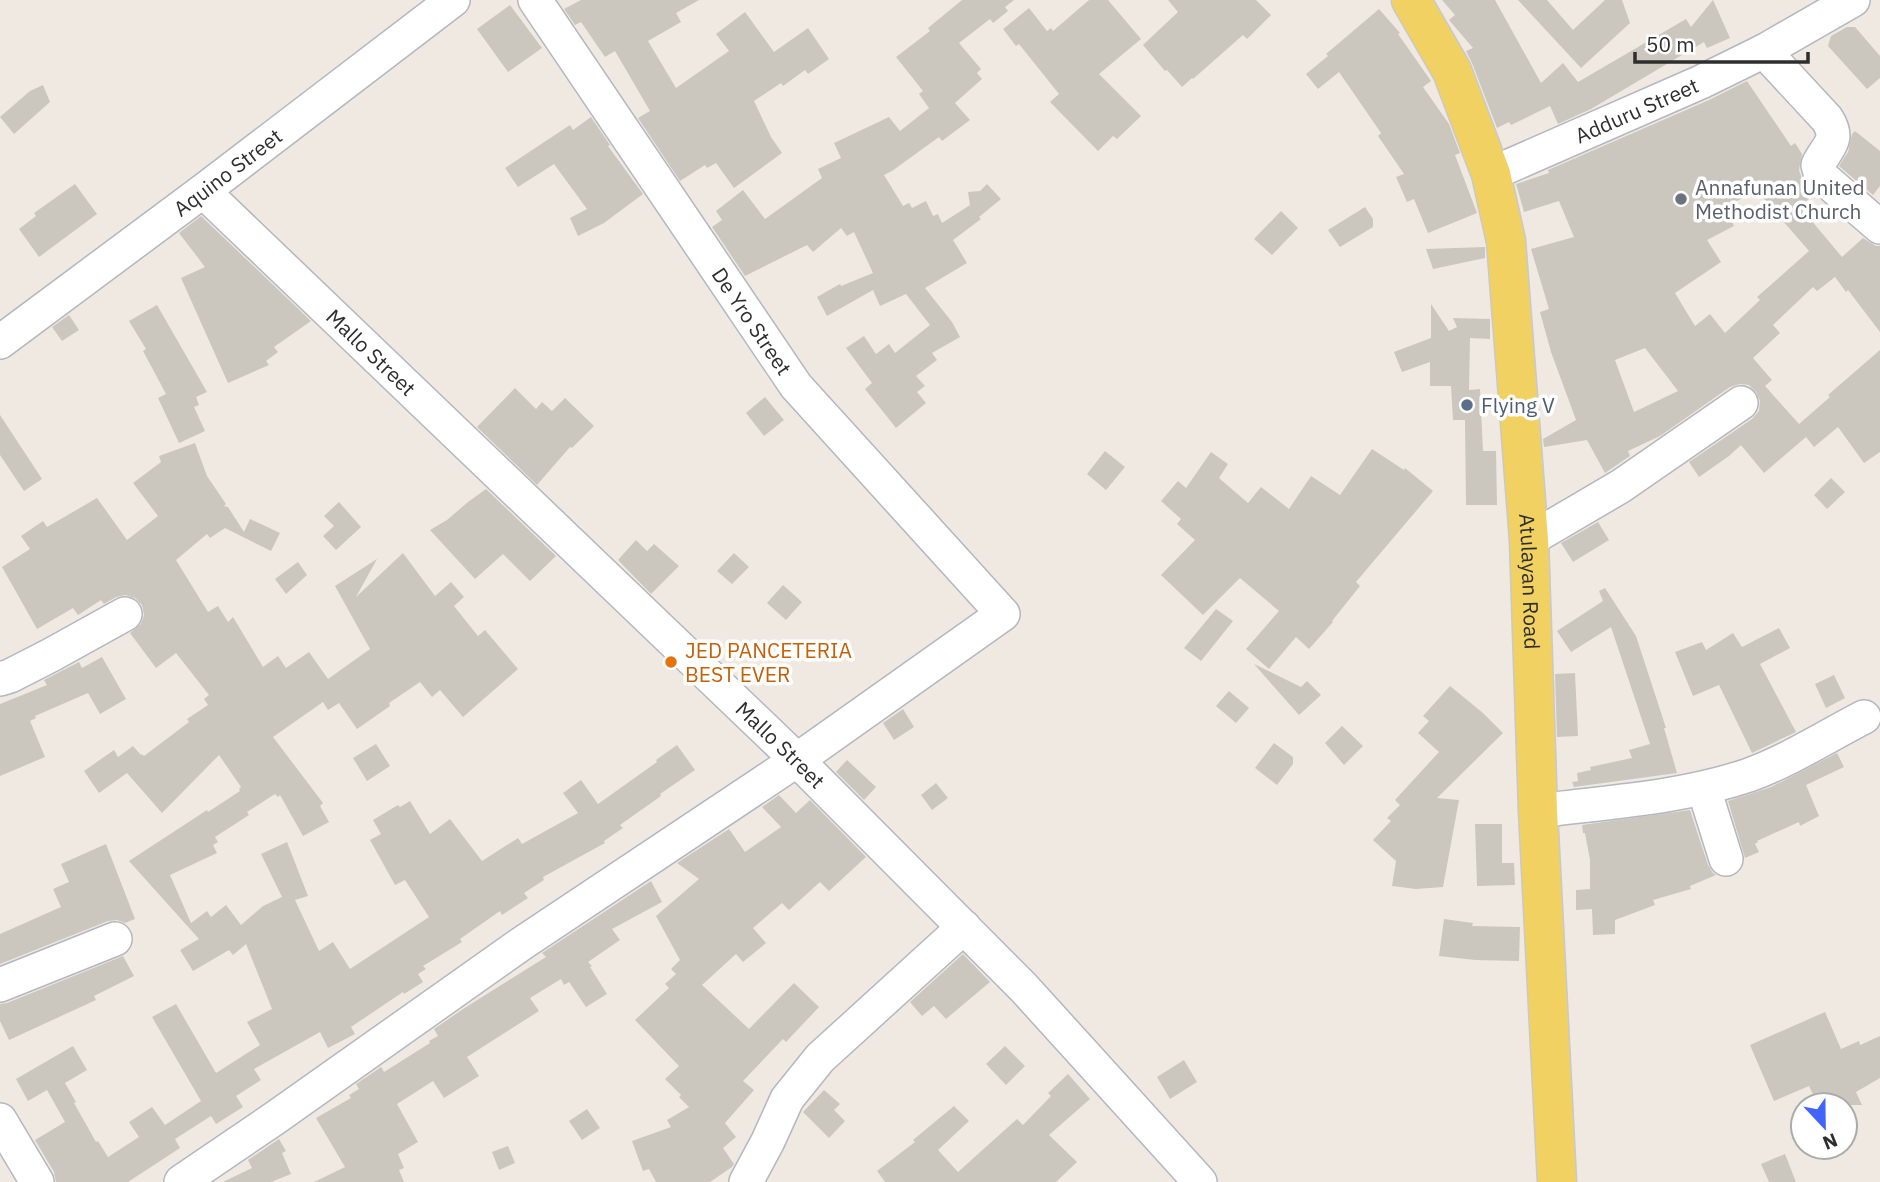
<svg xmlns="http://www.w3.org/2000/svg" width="1880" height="1182" font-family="'IBM Plex Sans',sans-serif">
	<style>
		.building { fill: #cbc7bf; fill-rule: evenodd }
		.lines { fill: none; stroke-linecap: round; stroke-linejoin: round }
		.minor-casing { stroke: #b4b7c1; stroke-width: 36 }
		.major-casing { stroke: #c9c9c9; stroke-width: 41 }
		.minor { stroke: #fff; stroke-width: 33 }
		.major { stroke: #f2d163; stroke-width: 38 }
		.worship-dot { fill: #6b7280; stroke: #fff; stroke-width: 2.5 }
		.service-dot { fill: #5c6f8a; stroke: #fff; stroke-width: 2.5 }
		.food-dot { fill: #e8710a; stroke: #fff; stroke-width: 2.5 }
		.labels { text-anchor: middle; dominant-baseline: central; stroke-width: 7; stroke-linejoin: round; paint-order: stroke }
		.street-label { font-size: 21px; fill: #2e2e2e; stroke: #fff }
		.worship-label { font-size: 21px; fill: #5b616d; stroke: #fff; text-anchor: start }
		.service-label { font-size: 21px; fill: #4e5e75; stroke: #fff; text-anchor: start }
		.food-label { font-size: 21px; fill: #c56008; stroke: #fff; text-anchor: start }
	</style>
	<rect width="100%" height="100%" fill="#efe9e1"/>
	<g class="building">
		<polygon points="581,0 699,0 676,13 681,22 648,41 676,88 729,51 716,34 745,12 774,52 808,28 829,59 808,74 805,70 783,86 781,83 754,101 771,137 782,153 734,188 716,163 707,168 705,165 680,181 638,118 650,111 615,51 605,57 581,22 575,25 564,9"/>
		<polygon points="962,0 1014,0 1005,7 1008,11 993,23 990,19 959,43 981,69 977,73 982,79 955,103 970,120 942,141 939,137 892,171 884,175 903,206 909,203 912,208 926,201 933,216 938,214 942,223 970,205 968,192 980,191 987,184 1001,199 979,217 981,219 953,240 967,263 925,288 952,322 960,337 932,353 937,360 916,376 925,386 917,392 926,403 896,428 865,389 872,383 846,348 864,336 876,354 889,344 895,353 930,325 906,294 880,306 873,290 827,316 817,297 840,284 841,286 873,273 854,232 847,236 841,228 813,252 807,245 745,276 712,227 722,220 716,211 743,190 765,219 822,178 818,169 841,158 834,143 889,117 900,131 929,108 919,94 923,91 896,57 930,31 928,28"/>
		<polygon points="1089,0 1108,0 1141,39 1099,74 1141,116 1117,139 1113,136 1098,151 1050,102 1059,94 1019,44 1016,46 1003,29 1029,8 1047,31 1051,28 1053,31"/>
		<polygon points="1168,0 1256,0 1271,15 1247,39 1243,35 1193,79 1192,78 1182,87 1167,70 1165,71 1143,45 1178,12"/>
		<polygon points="1442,0 1495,0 1541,83 1563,63 1578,82 1686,19 1691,27 1713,0 1730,38 1707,48 1704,42 1591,109 1558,124 1550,106 1511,125 1509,122 1497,128 1472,63 1466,51 1473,48 1449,20 1455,15"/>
		<polygon points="1518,0 1547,0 1573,30 1605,0 1622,0 1630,23 1581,68"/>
		<polygon points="510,5 542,48 508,72 477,29"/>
		<polygon points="1379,9 1400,33 1398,34 1431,81 1423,87 1449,124 1460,153 1455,155 1477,213 1428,233 1414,199 1407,202 1396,177 1404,174 1378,136 1381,133 1339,72 1318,89 1306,74 1328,56 1326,54"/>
		<polygon points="1847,27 1855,27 1880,56 1880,78 1867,89 1828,46 1831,36"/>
		<path d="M1747,81L1791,146L1795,143L1802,154L1799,170L1803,182L1813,195L1800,207L1842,257L1863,238L1876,246H1880V332L1848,290L1846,292L1835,277L1817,291L1813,287L1773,325L1780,333L1753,358L1772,380L1765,386L1799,424L1830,397L1828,395L1880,350V452L1864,463L1838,427L1814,447L1806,437L1764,473L1741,445L1729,456L1699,477L1689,462L1752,419L1759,411L1760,401L1756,392L1749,385L1740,384L1730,387L1660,436L1628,451L1630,456L1605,473L1587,440L1544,447L1543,439L1576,420L1551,352L1540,312L1549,309L1531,249L1574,237L1559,201L1524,212L1516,184L1549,173L1548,170L1709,100ZM1757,191L1809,251L1757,297L1760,300L1725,333L1710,314L1695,326L1675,293L1721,262L1707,240L1734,226L1725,207ZM1645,348L1678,391L1634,412L1615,360Z"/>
		<polygon points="43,85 50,102 14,134 0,117 30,91"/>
		<polygon points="591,117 610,145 608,146 643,194 604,223 578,236 570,218 587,209 554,164 518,187 505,168 570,125 573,130"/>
		<polygon points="1855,131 1880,151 1880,186 1873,195 1839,166 1848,152 1852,134"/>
		<polygon points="75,184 97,214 39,257 19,229 36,216 34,213"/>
		<polygon points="1365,207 1373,219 1373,227 1340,247 1328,230"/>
		<polygon points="1281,211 1298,228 1272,255 1254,239"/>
		<polygon points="201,216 311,321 274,347 278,352 266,361 269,365 228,383 181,278 205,267 179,233"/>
		<polygon points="1485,247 1485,258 1433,269 1426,249"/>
		<polygon points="1431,304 1449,331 1457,327 1453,318 1490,319 1490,339 1470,338 1469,390 1480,389 1483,451 1496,451 1497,505 1466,505 1465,420 1453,420 1451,386 1430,386 1430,362 1402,372 1394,352 1431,338"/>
		<polygon points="157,305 207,392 196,397 199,405 194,407 205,431 179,443 158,398 166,394 143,351 146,349 129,321"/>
		<polygon points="69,315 79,330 62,341 52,327"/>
		<polygon points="515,388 536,409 542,402 552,411 565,398 594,426 572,448 570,447 537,485 477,427"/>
		<polygon points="765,397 784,420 764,436 746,413"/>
		<polygon points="0,415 42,479 24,491 0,455"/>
		<polygon points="195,443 207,476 226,504 224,506 228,507 244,532 250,519 280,533 271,551 225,528 210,538 207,534 176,560 208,612 218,606 228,622 233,617 263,667 278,656 286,668 309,652 328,679 370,649 335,586 377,559 356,597 403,553 435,596 451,582 464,597 454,606 478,636 485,630 518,669 463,717 440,690 432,697 420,682 389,703 390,706 357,729 339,703 328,710 323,702 273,737 323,803 320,806 329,822 303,836 280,795 278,797 275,794 247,812 249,815 215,837 218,842 213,845 217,853 170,875 191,923 207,911 211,917 226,905 241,925 263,906 282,897 261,854 287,842 308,896 295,900 319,951 333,942 350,969 429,917 405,880 395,885 370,840 381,834 373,820 398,805 400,807 410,801 430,834 450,819 482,861 518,838 522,844 578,813 563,793 581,780 598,804 657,762 656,760 677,745 695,770 660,794 661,796 620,825 623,828 604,841 605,843 543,877 544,880 524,893 528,898 502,915 500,911 460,939 462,942 423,966 426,969 418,974 423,982 404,994 403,992 351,1027 355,1034 328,1048 320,1032 254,1069 261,1080 236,1096 243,1107 216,1124 211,1116 175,1139 180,1148 128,1182 56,1182 54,1172 35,1140 65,1122 47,1090 28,1101 16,1079 73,1046 87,1070 65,1083 76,1102 74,1103 96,1142 98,1141 108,1157 139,1137 129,1122 152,1107 165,1125 201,1101 152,1017 176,1004 216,1073 260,1045 247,1022 272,1009 246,944 233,955 229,950 193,971 180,950 199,939 129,861 207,810 208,812 240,791 239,789 241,787 219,755 162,813 127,773 99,793 84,771 114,750 118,757 133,746 141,755 142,754 144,756 189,722 187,719 208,705 204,699 209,695 176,653 156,668 130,633 141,624 144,615 142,605 135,598 125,595 116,597 104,604 101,600 78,615 73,608 37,629 2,567 30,549 21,536 43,521 47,527 97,498 127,540 158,516 133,483 161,462 159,456"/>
		<polygon points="1372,449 1404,470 1405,468 1433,491 1356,582 1360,586 1332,621 1333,622 1309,649 1296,637 1269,669 1246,649 1279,611 1240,578 1203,615 1161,575 1195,540 1177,524 1181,519 1161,501 1178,481 1186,488 1211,452 1228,464 1219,478 1248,503 1261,487 1289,509 1311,476 1340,495"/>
		<polygon points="1105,451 1125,467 1106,490 1087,474"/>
		<polygon points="1831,478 1845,492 1827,509 1814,495"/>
		<polygon points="486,489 556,556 530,581 503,554 475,579 430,530 447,520 468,502"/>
		<polygon points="339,502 361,527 336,550 323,536 334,526 324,516"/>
		<polygon points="1598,522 1609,540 1573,562 1561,543"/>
		<polygon points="636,540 647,551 654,544 679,566 651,594 618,560"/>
		<polygon points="734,553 749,567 732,584 717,571"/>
		<polygon points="298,562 307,575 286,594 275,579"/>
		<polygon points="783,585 802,602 786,620 767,603"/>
		<polygon points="1605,588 1636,636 1666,728 1664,728 1677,773 1574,787 1572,782 1578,781 1577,773 1591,770 1590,767 1632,758 1629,750 1650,744 1611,627 1571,652 1557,631 1603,601 1599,591"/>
		<polygon points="1216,609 1233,621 1201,661 1184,648"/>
		<polygon points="1779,628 1790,648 1760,664 1796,732 1752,753 1719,685 1693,696 1675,652 1702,642 1706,650 1733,633 1742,647"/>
		<polygon points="102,657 126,699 100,714 88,693 35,716 36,718 30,721 45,757 0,776 0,704 47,685 44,680 79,662 82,668"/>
		<polygon points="1254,664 1301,687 1307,681 1321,695 1299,715"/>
		<polygon points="1575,673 1578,736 1557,737 1555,674"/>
		<polygon points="1834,675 1845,698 1826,708 1815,684"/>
		<polygon points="1450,686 1483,713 1503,733 1437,798 1459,800 1443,887 1416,889 1392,886 1396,861 1373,840 1391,821 1387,818 1400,805 1395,800 1439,752 1418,733 1429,721 1423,716"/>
		<polygon points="1229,691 1249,708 1236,723 1216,706"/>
		<polygon points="903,709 914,727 894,740 883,723"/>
		<polygon points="1342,726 1363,746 1344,765 1325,743"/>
		<polygon points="1274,743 1293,757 1293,764 1277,785 1255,768"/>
		<polygon points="376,744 390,766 367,781 353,758"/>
		<polygon points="1837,753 1844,767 1806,785 1819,816 1800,826 1799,822 1757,841 1758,842 1755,844 1759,852 1745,858 1728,801 1771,787"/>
		<polygon points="847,760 876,787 864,800 836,772"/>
		<polygon points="936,783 948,798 932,810 921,795"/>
		<polygon points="779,795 796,813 810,800 866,857 829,891 820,882 789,910 782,903 753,928 766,943 743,962 736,954 702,985 749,1029 794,983 819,1007 786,1042 783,1039 743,1081 754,1090 725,1123 736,1137 723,1148 734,1164 732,1167 710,1182 656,1182 649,1169 643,1171 632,1141 671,1127 667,1120 689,1107 679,1097 681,1095 665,1079 679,1066 635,1020 669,988 665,984 676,974 671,969 680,960 656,916 699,879 677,863 729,829 745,852 781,827 762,807"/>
		<polygon points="1690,810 1708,865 1713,873 1716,875 1690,886 1691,889 1653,900 1655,905 1615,920 1615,934 1593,935 1592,909 1576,910 1576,890 1590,889 1590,860 1585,833 1583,833 1582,825"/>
		<polygon points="1475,824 1502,824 1502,863 1514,863 1515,885 1477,886"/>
		<polygon points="106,844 135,919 125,923 117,920 108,921 0,964 0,934 61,907 53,889 69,882 61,864"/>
		<polygon points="651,881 662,902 612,929 620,940 588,962 592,966 590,967 607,994 586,1007 569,982 564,985 561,979 530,998 539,1011 467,1057 479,1076 444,1098 433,1081 397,1104 418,1142 398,1154 404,1168 399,1170 404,1182 314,1182 345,1167 316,1118 351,1098 349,1095 359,1089 356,1084 381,1067 384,1072 430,1043 429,1041 438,1036 434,1029 463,1009 546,957 542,953"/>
		<polygon points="1444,919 1473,923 1472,926 1520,927 1519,961 1475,960 1439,956"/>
		<polygon points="963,954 990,982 946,1019 934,1006 922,1016 910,1002"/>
		<polygon points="123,956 134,976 94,996 96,1000 9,1040 0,1021 0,1004 7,1003"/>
		<polygon points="1825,1012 1841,1049 1859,1041 1860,1045 1880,1036 1880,1078 1856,1092 1862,1105 1818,1105 1809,1086 1774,1101 1750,1045"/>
		<polygon points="1005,1046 1025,1066 1006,1085 986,1064"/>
		<polygon points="1184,1060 1197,1082 1170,1099 1157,1077"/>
		<polygon points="1068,1074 1090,1099 1049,1135 1077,1162 1056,1182 885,1182 877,1171 915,1142 913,1140 954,1106 969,1121 938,1150 958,1172 1017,1119 1023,1125 1051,1096 1048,1093"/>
		<polygon points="824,1090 840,1104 834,1110 845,1121 829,1138 803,1112"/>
		<polygon points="587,1109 600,1128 582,1140 569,1121"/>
		<polygon points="279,1139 286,1151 282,1153 291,1174 271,1182 223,1182 252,1168 248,1160"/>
		<polygon points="508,1146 515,1163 499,1170 492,1152"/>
		<polygon points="1785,1154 1796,1182 1769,1182 1761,1164"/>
	</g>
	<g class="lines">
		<g class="minor-casing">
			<g id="minor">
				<path d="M1764,51L1827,119C1841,141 1827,146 1818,165L1821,176L1880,227"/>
				<path id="s1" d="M1491,174L1701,82L1764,51L1853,0"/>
				<path id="s2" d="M203,191L797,760L1024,988L1200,1182"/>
				<path id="s3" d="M0,342L203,191L453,0"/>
				<polyline points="1529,540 1621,486 1741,403"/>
				<polyline points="0,679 10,676 51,655 125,614"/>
				<polyline points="1704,789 1726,859"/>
				<path d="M1538,811C1608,802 1682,798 1749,775C1788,761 1827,736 1864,717"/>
				<polyline points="0,985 115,939"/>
				<polyline points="0,1120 37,1182"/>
				<polyline points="181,1182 275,1118 521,944 797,760 1003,614 796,386 535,0"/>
				<polyline points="746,1182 768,1141 787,1099 820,1058 964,927"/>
			</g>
		</g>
		<g class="major-casing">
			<g id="major">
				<path id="s4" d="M1411,0L1452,71L1491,174L1506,241L1529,540L1538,811L1557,1182"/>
			</g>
		</g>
		<use href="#minor" class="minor"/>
		<use href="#major" class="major"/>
	</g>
	<circle class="worship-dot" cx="1681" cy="199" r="7"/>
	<circle class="service-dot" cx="1467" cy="405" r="7"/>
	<circle class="food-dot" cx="671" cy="662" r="7"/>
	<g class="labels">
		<g class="street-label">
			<text stroke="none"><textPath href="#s1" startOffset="159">Adduru Street</textPath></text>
			<text stroke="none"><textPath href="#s3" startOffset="284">Aquino Street</textPath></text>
			<text transform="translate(752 321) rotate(56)">De Yro Street</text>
			<text stroke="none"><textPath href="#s2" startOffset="233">Mallo Street</textPath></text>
			<text stroke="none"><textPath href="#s4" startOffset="602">Atulayan Road</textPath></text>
			<text stroke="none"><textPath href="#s2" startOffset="800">Mallo Street</textPath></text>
		</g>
		<g class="worship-label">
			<text x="1695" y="187">Annafunan United<tspan x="1695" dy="24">Methodist Church</tspan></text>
		</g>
		<g class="service-label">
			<text x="1481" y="405">Flying V</text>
		</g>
		<g class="food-label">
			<text x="685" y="650">JED PANCETERIA<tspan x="685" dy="24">BEST EVER</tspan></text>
		</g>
	</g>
	<g transform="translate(1824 1126) rotate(158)"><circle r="33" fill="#ffffff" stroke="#ababab" stroke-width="2"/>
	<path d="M0-5L12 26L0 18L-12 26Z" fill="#4264fb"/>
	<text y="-10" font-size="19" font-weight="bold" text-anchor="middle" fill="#2e2e2e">N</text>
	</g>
	<path d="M1635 52v10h173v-10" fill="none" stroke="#2e2e2e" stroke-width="3.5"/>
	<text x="1646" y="52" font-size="21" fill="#2e2e2e" stroke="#ffffff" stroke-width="5" paint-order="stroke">50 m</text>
</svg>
